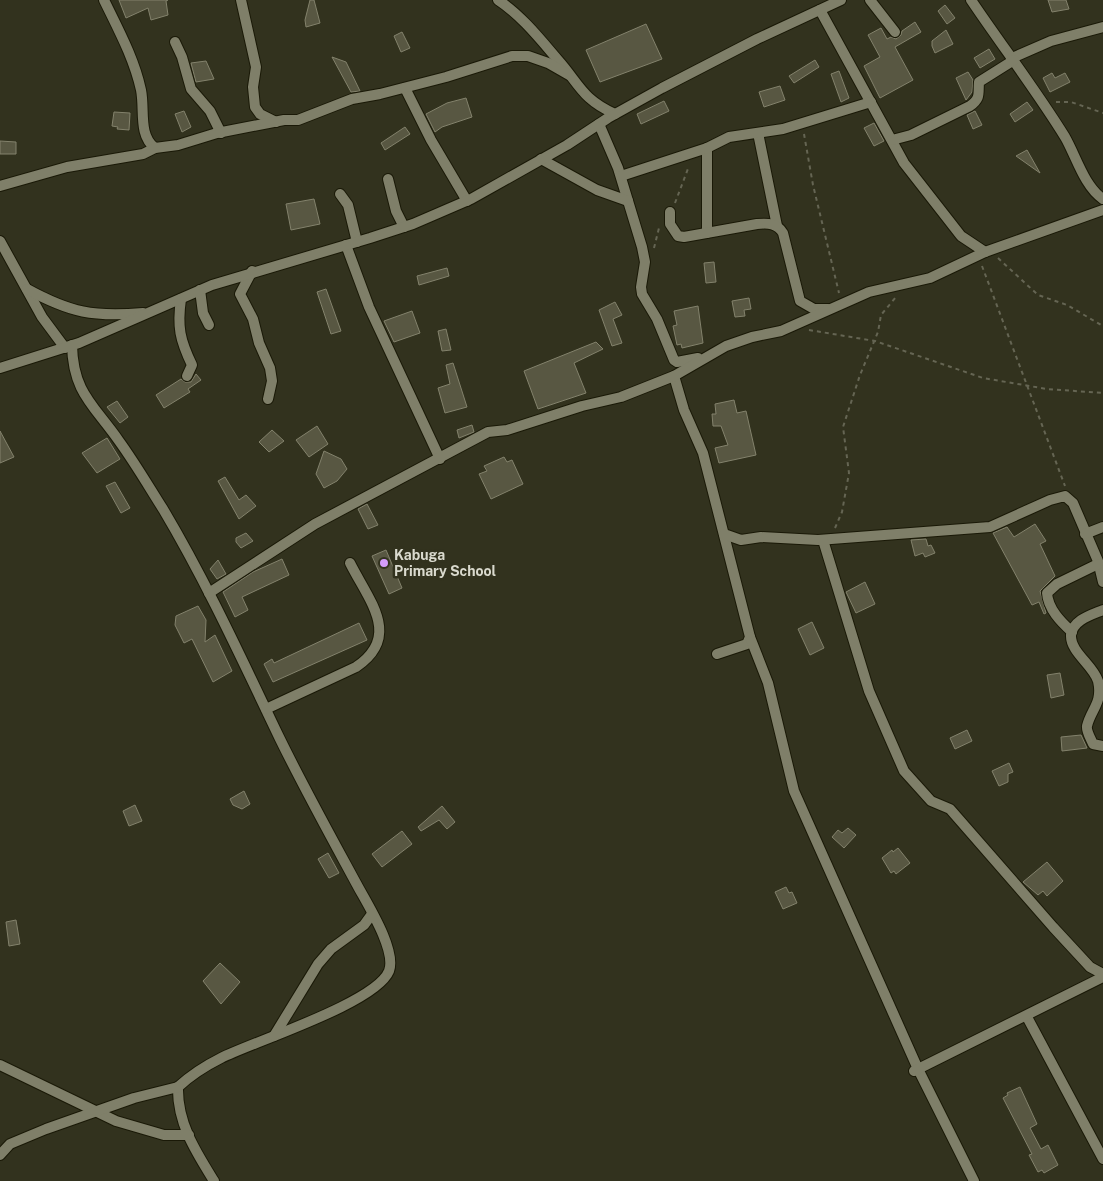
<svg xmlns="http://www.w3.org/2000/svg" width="1103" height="1181" font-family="'Public Sans',sans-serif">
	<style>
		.building { fill: #585742; stroke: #83826c }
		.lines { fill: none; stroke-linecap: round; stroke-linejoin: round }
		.minor-casing { stroke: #1a1907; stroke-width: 12 }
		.path { stroke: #656553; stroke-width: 2; stroke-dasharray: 4 4; stroke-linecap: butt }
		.minor { stroke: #7f7f69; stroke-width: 10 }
		.poi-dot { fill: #d49cfb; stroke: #32321e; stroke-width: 2 }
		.labels { text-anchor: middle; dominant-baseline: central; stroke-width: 5; stroke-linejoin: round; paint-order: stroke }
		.poi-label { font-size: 14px; font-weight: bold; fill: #dadace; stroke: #32321e; text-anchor: start }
	</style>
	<rect width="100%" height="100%" fill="#32321e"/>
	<g class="building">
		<polygon points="119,0 168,0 166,1 168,15 151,20 148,8 126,18"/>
		<polygon points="310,0 314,0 320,23 306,27 305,20"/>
		<polygon points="1048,0 1066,0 1069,9 1052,12"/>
		<polygon points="945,5 955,18 947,24 938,11"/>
		<polygon points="915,22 921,32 895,47 913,80 880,98 864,66 880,57 868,35 881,28 887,39 891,37 896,39 901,35 902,31"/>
		<polygon points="646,24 662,59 600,82 586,50"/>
		<polygon points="946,30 953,44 935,53 932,46 932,41"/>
		<polygon points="402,32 410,48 401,52 394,36"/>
		<polygon points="989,49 995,59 980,68 974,58"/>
		<polygon points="332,57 346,62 360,91 351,92"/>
		<polygon points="815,60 819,67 794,83 789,76"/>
		<polygon points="206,61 214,79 196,82 191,63"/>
		<polygon points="839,71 849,98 841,102 831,74"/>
		<polygon points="968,72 973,80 972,92 966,100 956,78"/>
		<polygon points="1052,73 1055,78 1065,73 1070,82 1050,92 1043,78"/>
		<polygon points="780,86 785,100 764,107 759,92"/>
		<polygon points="466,98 472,117 442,127 435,132 426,114 447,103"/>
		<polygon points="664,101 669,111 641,124 637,114"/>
		<polygon points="1027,102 1033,110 1015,122 1010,114"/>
		<polygon points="184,111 191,127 182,132 175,114"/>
		<polygon points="975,111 982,125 973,129 967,115"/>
		<polygon points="114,112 130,113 129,130 117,129 118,127 112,126"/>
		<polygon points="874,123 884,141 874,146 864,128"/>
		<polygon points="405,127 410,134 385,150 381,143"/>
		<polygon points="0,141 16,142 16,154 0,154"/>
		<polygon points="1027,150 1040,173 1016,156"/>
		<polygon points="314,199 320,224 291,230 286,204"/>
		<polygon points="714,262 716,282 706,283 704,263"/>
		<polygon points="447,268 449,276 419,285 417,276"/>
		<polygon points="326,289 341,331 331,334 317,292"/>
		<polygon points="749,298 751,309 744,310 745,316 735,317 732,301"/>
		<polygon points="615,302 622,315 613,319 622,343 612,346 599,310"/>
		<polygon points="698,306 703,343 682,348 681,344 677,345 673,326 677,325 674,311"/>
		<polygon points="412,311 420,333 394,342 384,321"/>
		<polygon points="446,329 451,350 442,351 438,331"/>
		<polygon points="596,342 603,349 574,363 586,393 538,409 524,371"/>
		<polygon points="453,363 467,407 445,413 438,388 450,384 446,365"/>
		<polygon points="196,374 201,380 188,389 190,392 164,408 156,395 181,379 185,382 191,382"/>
		<polygon points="734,400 737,413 746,411 756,455 719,463 715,448 728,445 721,426 713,426 712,414 716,414 715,404"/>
		<polygon points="117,401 128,417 120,423 107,407"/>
		<polygon points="472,425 474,432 459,438 457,430"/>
		<polygon points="317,426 328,444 309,457 296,440"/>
		<polygon points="272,430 284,441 269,452 259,442"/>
		<polygon points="0,431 14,457 0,463"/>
		<polygon points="107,438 120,459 97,473 82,453"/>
		<polygon points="324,451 341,459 347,469 337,481 324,488 316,474"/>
		<polygon points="504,457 507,462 512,460 523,484 491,499 479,474 487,471 484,466"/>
		<polygon points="225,477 239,500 246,495 256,506 239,519 218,481"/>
		<polygon points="115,482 130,508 121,513 106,486"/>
		<polygon points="367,504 378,525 368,529 358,509"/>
		<polygon points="1035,524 1046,541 1040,544 1055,576 1040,591 1046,613 1044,614 1039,602 1032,605 993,533 1007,527 1014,537"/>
		<polygon points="246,533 253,541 241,548 236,542 236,538"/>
		<polygon points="926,539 928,546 931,545 935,553 925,557 923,553 915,556 911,540"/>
		<polygon points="386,550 402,588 389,594 372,556"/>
		<polygon points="282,559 289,575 242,597 248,610 235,617 223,592 253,572"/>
		<polygon points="218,560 226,574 217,579 210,569"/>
		<polygon points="865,582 875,604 856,613 846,592"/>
		<polygon points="198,606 206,620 205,642 215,635 232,671 213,682 192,639 184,643 175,625 176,616"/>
		<polygon points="812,622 824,648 810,655 798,629"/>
		<polygon points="359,623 367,640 273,682 264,664 272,659 274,663"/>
		<polygon points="1060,673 1064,695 1051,698 1047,675"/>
		<polygon points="967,730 972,741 955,749 950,738"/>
		<polygon points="1081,735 1087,748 1062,751 1061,737"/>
		<polygon points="1009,763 1013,772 1008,774 1008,782 999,786 992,771"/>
		<polygon points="244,791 250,804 242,809 233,805 230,799"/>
		<polygon points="135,805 142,821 129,826 123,811"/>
		<polygon points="442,806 455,822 447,829 439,820 421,831 418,827"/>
		<polygon points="848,828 856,835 844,848 832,837 838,830 842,833"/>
		<polygon points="402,831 412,844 382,867 372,854"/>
		<polygon points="898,848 910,863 896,874 894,871 891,873 882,858 892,850 893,852"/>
		<polygon points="328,853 339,873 329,878 318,859"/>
		<polygon points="1047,862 1063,881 1047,896 1043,891 1038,895 1023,882"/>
		<polygon points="786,887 789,893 792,892 797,903 783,909 775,892"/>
		<polygon points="16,920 20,944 9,946 6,922"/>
		<polygon points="220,963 240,982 221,1004 203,981"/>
		<polygon points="1020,1087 1037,1124 1030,1128 1041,1149 1048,1145 1058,1165 1044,1173 1042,1170 1038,1172 1029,1155 1032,1154 1003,1098 1008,1095 1007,1093"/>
	</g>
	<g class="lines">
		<g class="minor-casing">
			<g id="minor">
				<path d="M104,0C118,29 134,58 141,90C145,110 138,135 155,148"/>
				<polyline points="241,0 256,67 253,87 255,107 260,114 276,122"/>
				<path d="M498,0C521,15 540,39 558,60C580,85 582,99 615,114"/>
				<polyline points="870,0 895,32"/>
				<path d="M971,0C1002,46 1036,90 1065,137C1076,156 1084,186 1103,199"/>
				<polyline points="820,10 904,163 961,236 985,252"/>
				<polyline points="175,42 182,57 191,89 210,111 221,133"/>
				<polyline points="1012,58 1051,41 1103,27"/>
				<polyline points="405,88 431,140 467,201"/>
				<polyline points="599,124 618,168 642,247 645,262 641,287 642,294 657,319 674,360 677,362 698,358"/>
				<polyline points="758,133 777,226"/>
				<path d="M892,140L911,135L970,106C981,98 978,94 979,82L1014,60"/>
				<polyline points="707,148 707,233"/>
				<polyline points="541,159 597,190 628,201"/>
				<polyline points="621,176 707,148 729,137 783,129 871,102"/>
				<polyline points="388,179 396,211 404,227"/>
				<polyline points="0,186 67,167 143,154 155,148 178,145 217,133 284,120 298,120 352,99 380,94 446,77 512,56 528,56 548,63 569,75"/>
				<polyline points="340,194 348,205 357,242"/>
				<path d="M670,212V224L678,236L684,237L757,224C768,223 777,223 783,233L800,301L814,309H828"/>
				<polyline points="0,241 42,317 65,348"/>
				<polyline points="346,245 369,307 440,459"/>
				<polyline points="252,271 240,294 253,319 259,343 270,368 272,381 268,399"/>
				<path d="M27,289C71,313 93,317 143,313"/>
				<polyline points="200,290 203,313 209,325"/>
				<path d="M181,299C177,327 180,340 192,365L187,376"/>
				<path d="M72,345C73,393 94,405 119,441C135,463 149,487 163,509C207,583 243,662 280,739C304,788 330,835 356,883C366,902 397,950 389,971C376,1003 255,1041 221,1058C205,1066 191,1075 178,1087C177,1123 196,1152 214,1181"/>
				<polyline points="0,368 79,343 212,285 370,238 413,224 471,199 567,145 608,118 662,88 757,39 841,0"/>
				<polyline points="674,376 684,410 703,453 750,637 747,644 717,654"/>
				<polyline points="724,534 741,540 761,537 818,540 990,527 1050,500 1065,496 1073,503 1098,561 1103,582"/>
				<polyline points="1085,534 1103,527"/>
				<polyline points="823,540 869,691 904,771 931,801 950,809 1053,927 1090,967 1103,974"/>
				<polyline points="209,593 315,524 488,432 507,430 582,406 621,397 674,376 726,346 752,337 781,331 869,292 930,278 985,252 1103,210"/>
				<path d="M1103,610C1091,615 1073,620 1071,635C1070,652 1093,665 1098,681C1103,703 1091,709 1087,726C1086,731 1091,739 1093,744L1103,746"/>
				<path d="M1072,632C1061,622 1048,609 1047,593L1057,584L1098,564"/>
				<polyline points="750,637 768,683 794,791 918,1069 974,1181"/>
				<path d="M266,709L356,667C402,636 369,601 350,563"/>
				<polyline points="1027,1017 1103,1159"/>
				<polyline points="274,1036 318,964 331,949 364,925 372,914"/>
				<polyline points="0,1065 116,1121 164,1135 189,1135"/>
				<polyline points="914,1071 1103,977"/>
				<polyline points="0,1155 10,1144 46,1129 134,1098 178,1087"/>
			</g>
		</g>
		<g class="path">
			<polyline points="1056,102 1071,102 1103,113"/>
			<polyline points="804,134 813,185 839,293"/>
			<polyline points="675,203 689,166"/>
			<polyline points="654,248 659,228"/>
			<polyline points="998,258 1038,295 1067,305 1103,326"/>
			<polyline points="982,266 1065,486"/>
			<polyline points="809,330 875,341 983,378 1047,389 1103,393"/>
			<polyline points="835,528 842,512 849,473 843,427 860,375 878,332 881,315 896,297"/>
		</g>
		<use href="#minor" class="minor"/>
	</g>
	<circle class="poi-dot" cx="384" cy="563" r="5"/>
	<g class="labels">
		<g class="poi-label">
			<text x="394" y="555">Kabuga<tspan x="394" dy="16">Primary School</tspan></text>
		</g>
	</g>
</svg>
